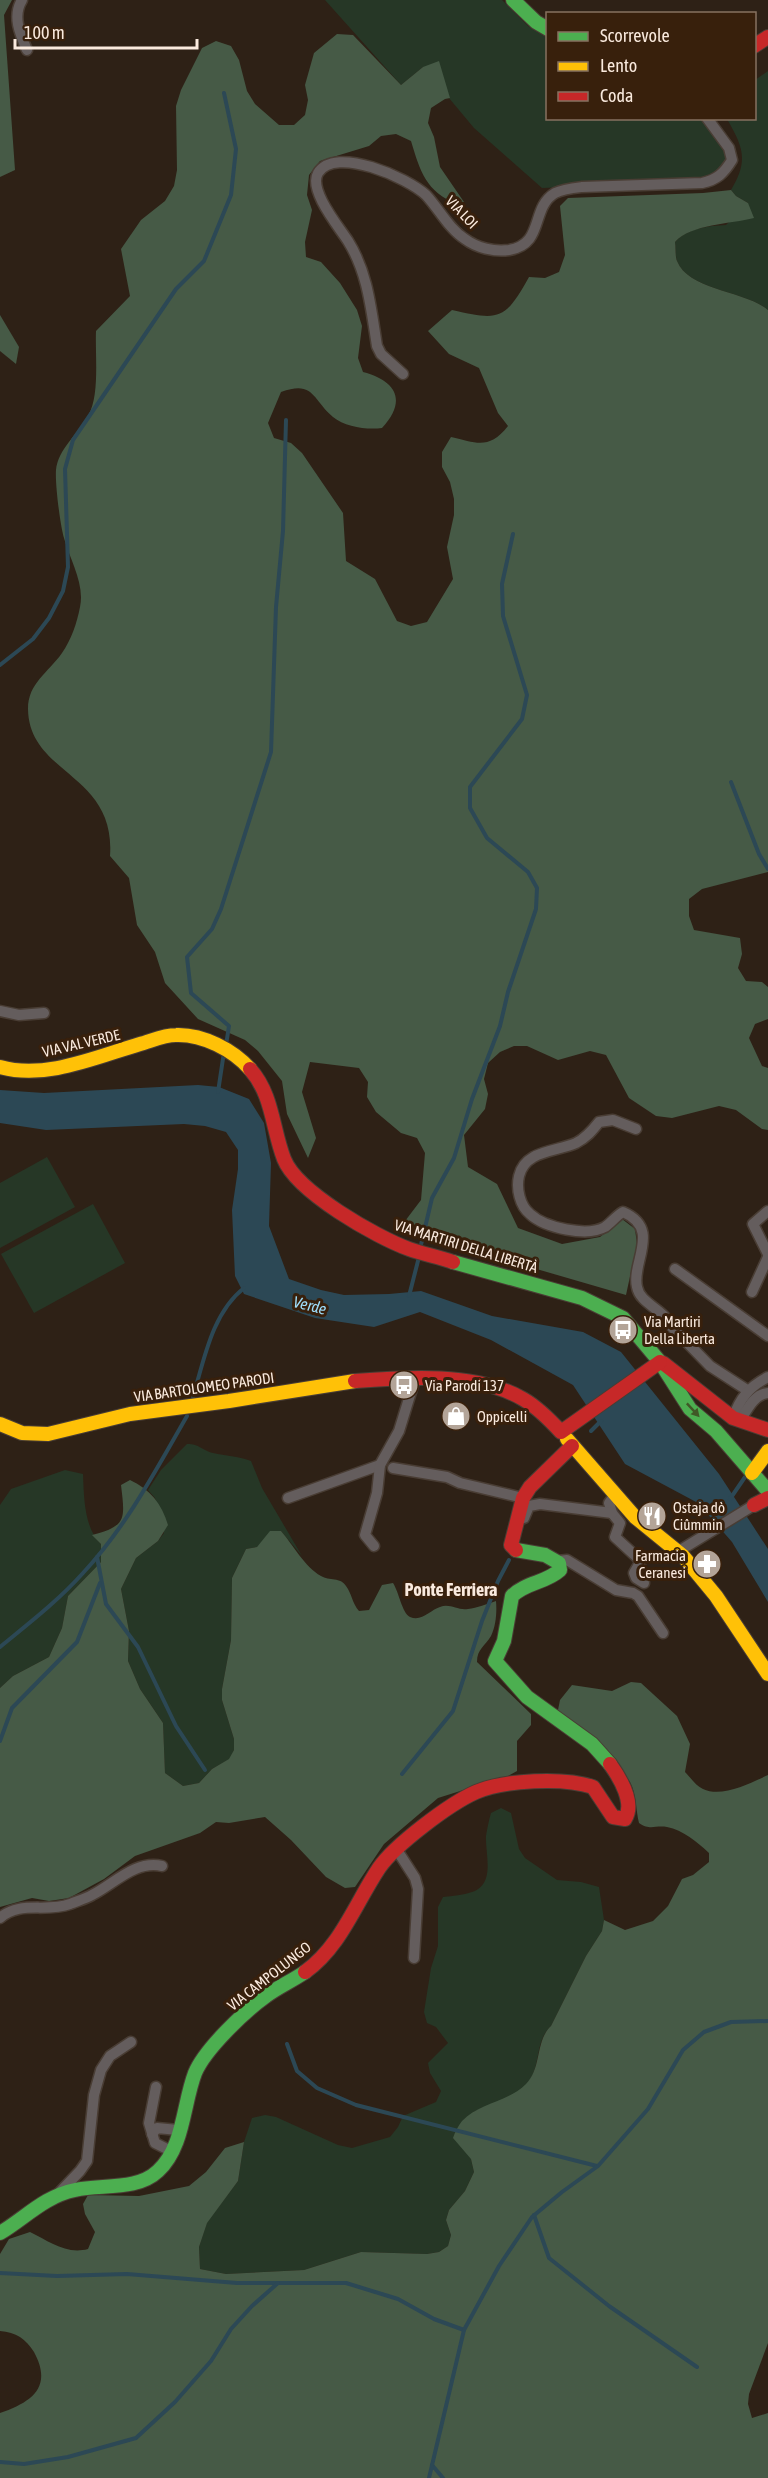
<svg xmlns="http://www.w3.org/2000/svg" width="768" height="2478" font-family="'Asap Condensed',sans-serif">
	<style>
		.green { fill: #263726 }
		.forest { fill: #465a46 }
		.water { fill: #2c4855 }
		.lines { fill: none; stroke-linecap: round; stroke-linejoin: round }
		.stream { stroke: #2c4855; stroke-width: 4 }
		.street-casing { stroke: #493d34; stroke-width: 13 }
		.fast-casing { stroke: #493d34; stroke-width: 16 }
		.slow-casing { stroke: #493d34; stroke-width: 16 }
		.jam-casing { stroke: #493d34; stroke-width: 16 }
		.street { stroke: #645d5d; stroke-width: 10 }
		.fast { stroke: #4caf50; stroke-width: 14 }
		.slow { stroke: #ffc107; stroke-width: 14 }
		.jam { stroke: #c62828; stroke-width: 14 }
		.oneway { fill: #405927 }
		.labels { text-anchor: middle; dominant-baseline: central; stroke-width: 6; stroke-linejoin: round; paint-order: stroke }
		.street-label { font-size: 15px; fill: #faeade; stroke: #38200c }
		.poi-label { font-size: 15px; fill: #faeade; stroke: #38200c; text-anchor: start }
		.water-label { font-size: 16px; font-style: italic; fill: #9eddfa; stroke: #38200c }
		.quarter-label { font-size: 18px; font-weight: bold; fill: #faeade; stroke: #38200c }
	</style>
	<rect width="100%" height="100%" fill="#2e2116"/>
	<g class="green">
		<polygon points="325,0 502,0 528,26 547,37 548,118 709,119 726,147 729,163 702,182 542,188 474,128 423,67 401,85"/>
		<path d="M768,71V310C744,290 689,291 677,261C675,255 676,248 675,242C688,228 708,226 726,225L748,203L736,196L731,190C749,160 743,147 727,119L754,118L755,80Z"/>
		<polygon points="47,1157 75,1207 0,1248 0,1183"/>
		<polygon points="93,1204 125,1263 34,1313 1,1254"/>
		<path d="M187,1444C200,1444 201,1450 213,1453C226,1456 237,1456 251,1461L262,1488L302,1556L281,1531L257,1547L246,1549L232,1578L231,1640L222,1689V1700L234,1739V1750L230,1759L212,1769L199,1783L183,1786L165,1773L163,1723L140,1689L128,1661L129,1631L121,1589L136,1558L158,1541L164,1533L155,1498L148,1490L161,1470Z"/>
		<path d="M65,1470L83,1474C84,1497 84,1528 101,1544V1562L68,1596L62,1628L49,1657L13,1676L0,1688V1505L11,1489Z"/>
		<path d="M501,1808L511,1813L519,1849L525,1858L557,1880L581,1882L599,1887L604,1920L602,1931L586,1956L551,2026C537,2039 540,2057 533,2074C525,2095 493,2104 474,2112L471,2159L474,2172L465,2191L449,2210L446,2220L451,2235L448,2246L439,2252L427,2254L361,2252L304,2270L226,2274L200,2269L199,2247L207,2222L238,2181L244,2142L252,2118L265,2115L276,2117L338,2145L352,2148L390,2137L398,2127L403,2116L436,2102L441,2091L430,2073L428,2063L448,2043L436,2027L427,2023L424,2012L431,1968L438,1946V1907L443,1897C453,1896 463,1895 472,1892C496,1884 485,1854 486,1836C487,1829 489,1820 491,1813Z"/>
	</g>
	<g class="forest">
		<polygon points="0,0 12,0 4,15 15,170 0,177"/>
		<path d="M337,34L353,35L401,85L423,67L439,61L450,98L445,99L431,108L428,123L434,137L440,167L464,202L457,204C426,192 420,171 411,141L396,134L381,136L369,146L320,161L309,175L307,195L312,210L305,242L306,257L321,262L340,283L357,310L362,326L358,358L363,372C397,381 407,401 382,428C367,430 345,427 333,417C312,399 314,380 281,392L268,423L274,438L291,443L302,453L343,513L346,561L375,579L397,621L411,626L427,622L453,579L447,547L454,515V499L450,482L442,467V452L451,437C477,443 489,450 508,426L498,413L479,368L449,354L428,331L452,310C500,321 505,320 529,277L545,278L559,272L565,255L560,206L568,198L703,193L731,190L736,196L748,203L754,218C731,224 691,224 675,242C676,248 675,256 677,261C689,291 744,290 768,310V872L702,889L689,899V916L694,930L740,938L742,954L738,968L746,981L762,982L768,987V1019L755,1024L749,1038L762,1066L768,1068V1130L762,1129L736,1110L719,1106L672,1118L656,1116L629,1098L606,1055L590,1051L558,1060L527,1046H514L500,1052L488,1063L484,1079L488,1094L485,1109L464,1135L468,1167L497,1184L518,1228L562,1244L600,1237L622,1219L635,1229L637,1244L626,1295L399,1229L421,1200L425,1153L417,1138L401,1133L376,1112L367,1097L368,1082L359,1068L310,1062L302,1092L316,1138L308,1158L287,1114L282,1081L258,1051L245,1040L198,1019L165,983L155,952L137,925L129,878L110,856C116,773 29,775 28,709C28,683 48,673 62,653C71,640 77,623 80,607C85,584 70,560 64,538C60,524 55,484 56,470C58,449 78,434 88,416C100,396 95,355 96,331L130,296L121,249L141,220L165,201L174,186L177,170L176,106L181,90L202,48L216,41L231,46L239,60L247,91L255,104L279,125H294L305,115L308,100L305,85L314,53Z"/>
		<polygon points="0,315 19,347 16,364 0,351"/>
		<path d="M130,1480C150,1489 162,1504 168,1525L158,1541L136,1558L121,1589L129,1631L128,1661L140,1689L163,1723L165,1773L183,1786L199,1783L212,1769L229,1759L234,1750V1739L222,1700V1689L231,1640L232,1578L246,1549L257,1547L270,1531H281C293,1545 305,1567 321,1576C329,1581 341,1577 346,1586C352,1594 352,1603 359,1611L369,1610L382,1585L393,1583C399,1592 402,1613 410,1617C422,1622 430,1610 440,1607C450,1603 458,1611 468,1609C477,1608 487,1604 496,1601C497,1612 496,1626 491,1636C485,1646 477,1649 477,1662L531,1714V1725L517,1741V1771L508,1776L438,1798L384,1844L355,1887L345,1888L326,1877L291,1840L265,1817L229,1823L216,1822L200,1833L135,1856L104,1879L69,1898L49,1901L32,1898L0,1907V1688L13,1676L49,1657L62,1628L68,1596L101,1562V1544L92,1535C127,1526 125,1519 121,1485Z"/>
		<path d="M631,1682L641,1683L677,1716L690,1744L685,1772C690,1777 696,1786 703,1789C722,1798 751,1783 768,1775V2343L749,2394L748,2404L752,2418L768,2413V2478H0V2413C32,2402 53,2387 34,2352C26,2339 16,2332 0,2331V2254L9,2239L30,2232C49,2241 66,2255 88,2249L95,2232L85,2214L83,2204L88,2195L139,2196L189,2186L206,2172L225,2148L244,2142L238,2181L207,2223L199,2247L200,2269L226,2274L304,2270L361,2252L427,2254L439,2252L448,2246L451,2235L446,2220L449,2210L465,2191L474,2172L471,2159L453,2138C455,2132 458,2126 462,2121C479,2103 508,2102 526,2084C542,2068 535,2041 551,2026L586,1956L602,1931L604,1920L625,1930L653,1921L668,1906L682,1879L693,1875L709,1862V1853C697,1842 683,1830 667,1827C654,1825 651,1831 639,1823C636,1811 636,1792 630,1782C612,1753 577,1738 558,1710L560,1700L572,1685L612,1691Z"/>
	</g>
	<polygon class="water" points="198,1085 219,1087 249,1099 264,1123 271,1163 269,1226 289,1279 321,1290 344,1295 389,1294 421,1291 492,1316 583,1332 621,1352 719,1474 768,1549 768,1602 732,1542 698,1503 625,1464 573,1385 491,1340 420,1312 374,1327 315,1318 244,1294 235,1276 232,1210 238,1169 238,1150 226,1132 205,1126 184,1124 46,1130 0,1123 0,1090 44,1093"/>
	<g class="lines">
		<g class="stream">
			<polyline points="0,665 33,639 49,618 63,591 68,567 65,469 73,440 176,289 204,261 231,195 236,149 224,93"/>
			<polyline points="731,782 759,854 768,869"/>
			<polyline points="226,1045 229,1026 191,993 187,957 212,929 221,909 271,752 276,607 283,531 286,420"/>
			<polyline points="218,1092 224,1052"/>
			<polyline points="420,1249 432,1198 454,1158 472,1099 500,1026 508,992 536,909 537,888 528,872 487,838 470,808 470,787 522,719 527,695 503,616 502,584 513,534"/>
			<polyline points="409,1296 419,1257"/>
			<path d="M193,1397C204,1360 212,1313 244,1288"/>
			<polyline points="591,1431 601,1421"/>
			<polyline points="730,1499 745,1477"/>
			<polyline points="97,1557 106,1604 138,1647 176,1726 205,1770"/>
			<path d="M0,1647C28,1624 58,1601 83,1573C126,1527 156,1470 187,1416"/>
			<polyline points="0,1741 12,1708 77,1642 100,1583"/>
			<polyline points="402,1774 453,1711 482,1621 498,1581 509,1560"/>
			<polyline points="287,2044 297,2071 317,2088 356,2105 597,2166"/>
			<polyline points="534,2215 549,2258 609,2306 697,2367"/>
			<polyline points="0,2273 57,2276 127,2274 237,2283 346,2283 398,2299 434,2319 464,2330"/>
			<polyline points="0,2462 24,2464 68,2457 136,2438 175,2402 211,2361 231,2329 252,2306 278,2283"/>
			<polyline points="432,2465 443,2478"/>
			<polyline points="429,2478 464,2330 499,2266 532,2217 562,2192 598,2166 648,2109 683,2050 704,2032 731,2022 768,2021"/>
		</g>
		<g class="street-casing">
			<g id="street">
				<path d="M22,0C12,16 20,34 27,50"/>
				<path d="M403,374L381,354L377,346C371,309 368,273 348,241C339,227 308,190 318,173C335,145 408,178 426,195C439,209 449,229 465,239C477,248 494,252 509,250C545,244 530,208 555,193C563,189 573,188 582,187L702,183C717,180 724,173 732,160L729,148L707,118"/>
				<polyline points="0,1011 19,1015 44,1013"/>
				<path d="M636,1129L613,1120L599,1122C592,1131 586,1138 576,1143C556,1152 525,1150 519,1176C516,1189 520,1206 530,1214C545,1228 587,1237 605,1227C611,1223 616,1216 623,1212C662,1229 631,1262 637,1287C640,1304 664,1309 670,1325L710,1366L747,1390"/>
				<polyline points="768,1211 753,1224 768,1254"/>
				<polyline points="675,1269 768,1336"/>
				<polyline points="752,1292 768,1257"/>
				<path d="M733,1418C740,1398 749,1387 768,1377"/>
				<path d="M740,1421C747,1410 754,1394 768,1393"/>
				<polyline points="393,1468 447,1477 460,1483 523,1498"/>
				<polyline points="615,1495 609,1503 612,1513 620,1523 615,1537 641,1561 634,1573 636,1578 644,1583"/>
				<polyline points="288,1498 380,1465"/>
				<polyline points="524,1518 529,1506 540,1504 612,1513"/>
				<polyline points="374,1546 365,1535 377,1493 380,1465 399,1431 415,1379"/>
				<polyline points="679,1551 754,1505"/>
				<polyline points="558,1561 567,1560 616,1590 633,1593 638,1596 663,1633"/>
				<polyline points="397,1850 415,1878 418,1889 414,1958"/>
				<path d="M0,1918C20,1900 46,1913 70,1904C77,1901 85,1899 92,1895C114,1884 135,1860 162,1866"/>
				<polyline points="156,2087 149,2123 155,2143 171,2151"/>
				<polyline points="152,2134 157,2128 178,2130"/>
				<polyline points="60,2192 80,2171 87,2161 94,2095 101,2070 110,2056 131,2042"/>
			</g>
		</g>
		<g class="fast-casing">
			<g id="fast">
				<polyline points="513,0 536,22 548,29"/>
				<polyline points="453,1262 582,1298 623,1318 660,1362 690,1409 716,1431 768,1491"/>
				<path d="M516,1550L545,1555L559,1563L560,1570C546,1583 526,1582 512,1596L504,1641L495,1661L527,1697L592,1744L610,1764"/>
				<path d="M0,2233C25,2218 45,2196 75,2190C101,2184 137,2191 158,2171C184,2147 183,2104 195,2073C205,2049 245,2011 266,1996C278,1987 292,1981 305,1972"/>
			</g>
		</g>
		<g class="slow-casing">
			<g id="slow">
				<path d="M0,1067C45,1080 96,1057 140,1044C151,1041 164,1035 176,1035C203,1034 233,1050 250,1069"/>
				<polyline points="0,1424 22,1433 48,1434 130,1414 229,1401 355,1381"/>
				<polyline points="567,1439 635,1517 683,1556 716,1596 768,1674"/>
				<polyline points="752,1473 768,1451"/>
			</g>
		</g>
		<g class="jam-casing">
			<g id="jam">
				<polyline points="754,46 768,37"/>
				<path d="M250,1069C273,1095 272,1128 284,1159C297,1192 376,1237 409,1249C423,1254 439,1257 453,1262"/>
				<polyline points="663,1363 733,1418 768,1430"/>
				<path d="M355,1381C406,1377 477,1372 523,1399C537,1407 550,1420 561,1432L660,1362"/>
				<polyline points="754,1505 768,1498"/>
				<polyline points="516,1550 511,1545 523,1498 530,1487 572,1446"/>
				<path d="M305,1972C341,1946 355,1904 379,1868C395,1845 449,1804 476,1792C504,1780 564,1777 593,1787L613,1817L625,1819C635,1803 620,1778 610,1764"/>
			</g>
		</g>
		<use href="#street" class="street"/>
		<use href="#fast" class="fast"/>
		<use href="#slow" class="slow"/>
		<use href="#jam" class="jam"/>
	</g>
	<defs><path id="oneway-solid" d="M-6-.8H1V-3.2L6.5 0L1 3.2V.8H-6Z" transform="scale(1.5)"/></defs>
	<use class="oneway" href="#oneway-solid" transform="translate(693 1410) rotate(47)"/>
	<defs>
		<g id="bus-disc" transform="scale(1.5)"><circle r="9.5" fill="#b3a498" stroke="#38200c"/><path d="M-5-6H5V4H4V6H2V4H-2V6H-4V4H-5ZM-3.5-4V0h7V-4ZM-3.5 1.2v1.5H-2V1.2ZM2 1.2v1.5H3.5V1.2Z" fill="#fff"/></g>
		<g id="shop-disc" transform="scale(1.5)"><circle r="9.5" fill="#b3a498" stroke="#38200c"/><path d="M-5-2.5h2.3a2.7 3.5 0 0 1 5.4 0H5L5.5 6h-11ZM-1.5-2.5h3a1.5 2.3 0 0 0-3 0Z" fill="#fff"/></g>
		<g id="restaurant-disc" transform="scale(1.5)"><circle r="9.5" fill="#b3a498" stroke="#38200c"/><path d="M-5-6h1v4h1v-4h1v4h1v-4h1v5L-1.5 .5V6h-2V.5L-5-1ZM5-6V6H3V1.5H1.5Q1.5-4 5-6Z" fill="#fff"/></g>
		<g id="pharmacy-disc" transform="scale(1.5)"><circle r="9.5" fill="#b3a498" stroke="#38200c"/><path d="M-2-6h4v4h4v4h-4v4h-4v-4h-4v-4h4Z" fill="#fff"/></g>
	</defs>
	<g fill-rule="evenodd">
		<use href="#bus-disc" x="623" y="1330"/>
		<use href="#bus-disc" x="404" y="1385"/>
		<use href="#shop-disc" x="456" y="1416"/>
		<use href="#restaurant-disc" x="652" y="1516"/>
		<use href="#pharmacy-disc" x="707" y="1564"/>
	</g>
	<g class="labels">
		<g class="street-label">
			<text transform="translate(462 212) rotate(46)">VIA LOI</text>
			<text transform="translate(81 1043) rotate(-13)">VIA VAL VERDE</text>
			<text transform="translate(466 1246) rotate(17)">VIA MARTIRI DELLA LIBERTÀ</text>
			<text transform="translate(204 1387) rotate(-8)">VIA BARTOLOMEO PARODI</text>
			<text transform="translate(269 1976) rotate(-38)">VIA CAMPOLUNGO</text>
		</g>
		<g class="poi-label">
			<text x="644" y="1321">Via Martiri<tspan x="644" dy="17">Della Liberta</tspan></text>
			<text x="425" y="1385">Via Parodi 137</text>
			<text x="477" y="1416">Oppicelli</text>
			<text x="673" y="1507">Ostaja dò<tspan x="673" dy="17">Ciûmmin</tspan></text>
			<text x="686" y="1555" text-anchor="end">Farmacia<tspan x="686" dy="17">Ceranesi</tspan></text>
		</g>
		<g class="water-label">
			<text transform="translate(310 1305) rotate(14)">Verde</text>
		</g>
		<g class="quarter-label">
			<text x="451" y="1589">Ponte Ferriera</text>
		</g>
	</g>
	<rect x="546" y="12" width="210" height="108" fill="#38200c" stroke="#867160" stroke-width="1.5"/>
	<rect x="558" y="32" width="30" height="9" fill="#4caf50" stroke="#867160" stroke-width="1.5"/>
	<text x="600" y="42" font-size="18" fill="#faeade">Scorrevole</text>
	<rect x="558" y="62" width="30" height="9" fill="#ffc107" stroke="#867160" stroke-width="1.5"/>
	<text x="600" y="72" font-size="18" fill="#faeade">Lento</text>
	<rect x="558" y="92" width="30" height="9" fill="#c62828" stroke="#867160" stroke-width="1.5"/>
	<text x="600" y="102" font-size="18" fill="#faeade">Coda</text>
	<path d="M15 39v9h182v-9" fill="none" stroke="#faeade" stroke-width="3"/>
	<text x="24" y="39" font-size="18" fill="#faeade" stroke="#38200c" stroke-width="4.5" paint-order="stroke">100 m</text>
</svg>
